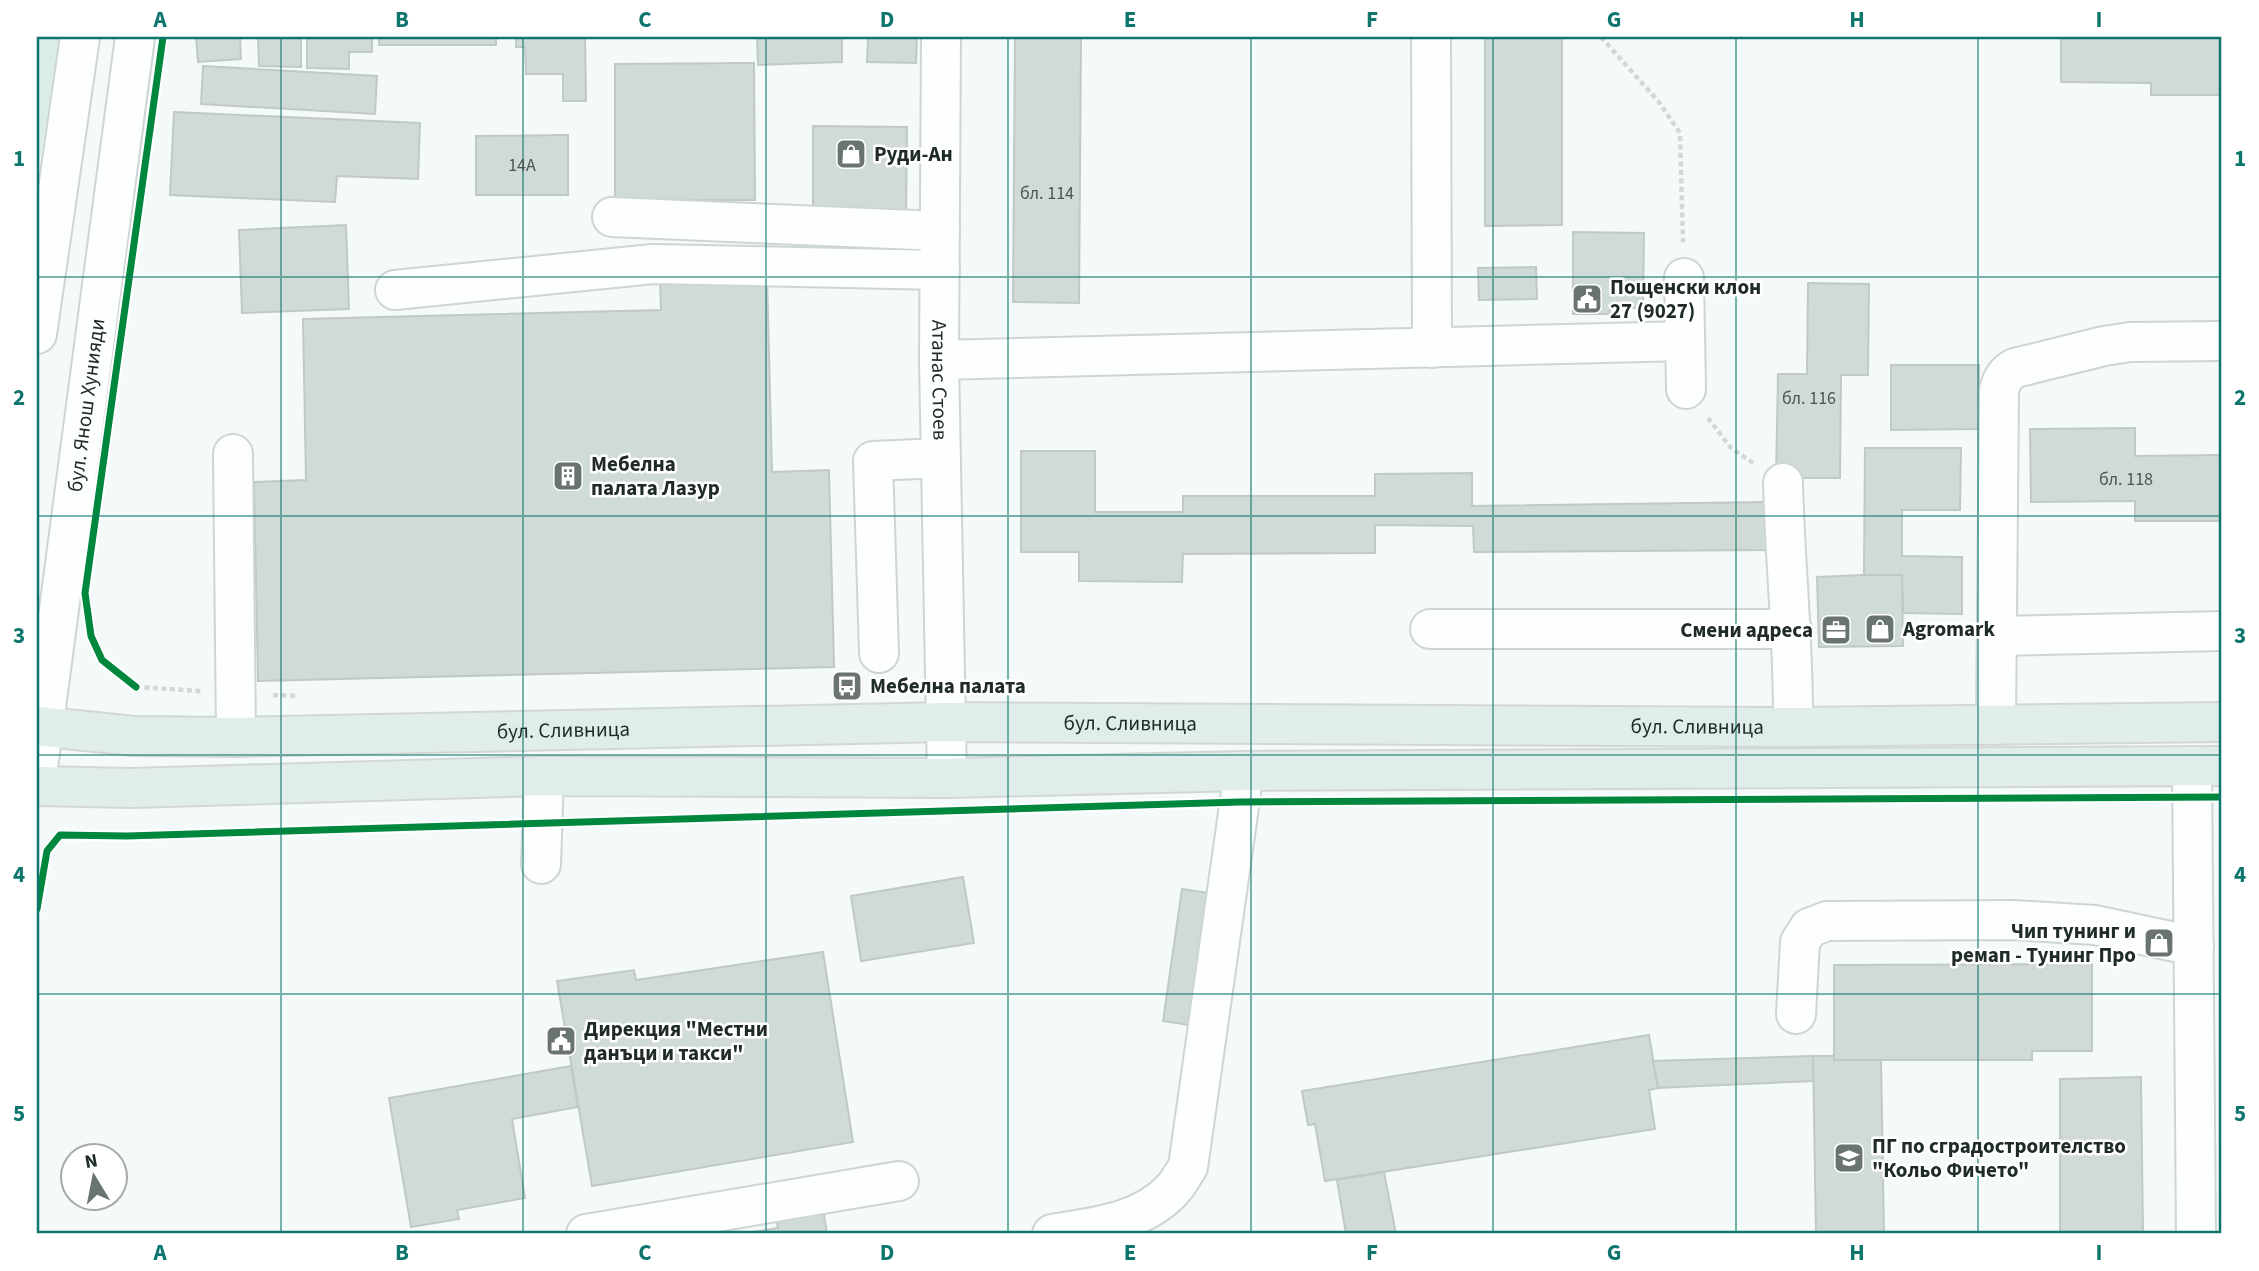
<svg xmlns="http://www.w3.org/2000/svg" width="2259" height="1271" font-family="'Source Sans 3',sans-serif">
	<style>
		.green { fill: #dbede8 }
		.building { fill: #d0dad7; stroke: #c0c9c6; stroke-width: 2 }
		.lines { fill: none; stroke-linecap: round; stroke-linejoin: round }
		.minor-casing { stroke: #cdd6d4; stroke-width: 42 }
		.major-casing { stroke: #d2d7d6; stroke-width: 42 }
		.path { stroke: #d3d7d6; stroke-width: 4.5; stroke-dasharray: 5 3.5; stroke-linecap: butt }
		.minor { stroke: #fdfefe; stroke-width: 38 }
		.major { stroke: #e1edeb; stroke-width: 38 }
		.cycleway-casing { stroke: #fff; stroke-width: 11 }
		.cycleway { stroke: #00873e; stroke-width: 7 }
		.grid { fill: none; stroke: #0f766e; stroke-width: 2; stroke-opacity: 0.55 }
		.labels { text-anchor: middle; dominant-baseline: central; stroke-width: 5; stroke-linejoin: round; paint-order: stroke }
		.number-label { font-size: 18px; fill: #4a5753 }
		.poi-label { font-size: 21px; font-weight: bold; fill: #1e2b27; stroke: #fff; text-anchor: start }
		.street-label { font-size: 21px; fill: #1e2b27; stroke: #fff }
		.neatline { fill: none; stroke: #0f766e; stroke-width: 2.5 }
		.grid-label { font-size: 23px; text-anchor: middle; font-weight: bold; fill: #0f766e }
	</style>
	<rect width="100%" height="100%" fill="#f4faf9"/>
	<polygon class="green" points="37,37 60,37 37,179"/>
	<g class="building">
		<polygon points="196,37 240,37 241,59 198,62"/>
		<polygon points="258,37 301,37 301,67 259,66"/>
		<polygon points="307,37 372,37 372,52 349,52 349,69 307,68"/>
		<rect x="379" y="37" width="117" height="8"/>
		<polygon points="516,37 585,37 586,101 563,101 563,74 526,74 525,47 516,47"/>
		<polygon points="757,37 842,37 842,62 758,65"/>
		<polygon points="868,37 917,37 916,63 867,62"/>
		<polygon points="1015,37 1081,37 1079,303 1013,302"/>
		<polygon points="1485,37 1562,37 1562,225 1485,226"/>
		<polygon points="2061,37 2222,37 2222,95 2151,95 2151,83 2061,82"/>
		<polygon points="754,63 755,200 615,200 615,64"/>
		<polygon points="203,66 377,76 375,114 201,104"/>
		<polygon points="174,112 420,123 418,179 337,176 335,202 170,195"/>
		<polygon points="813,126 907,127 906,217 813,216"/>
		<polygon points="568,135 568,195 476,195 476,136"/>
		<polygon points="346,225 349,309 242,313 239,230"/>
		<polygon points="1573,232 1644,233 1643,308 1610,308 1610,314 1573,314"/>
		<polygon points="1536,267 1537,299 1479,300 1478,268"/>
		<polygon points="767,277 772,472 829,470 834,667 258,681 254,482 306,480 303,319 661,310 660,279"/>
		<polygon points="1808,283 1869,284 1868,375 1841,375 1840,478 1776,478 1778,374 1807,374"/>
		<polygon points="1891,365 1979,365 1979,429 1891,430"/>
		<polygon points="2135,428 2135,456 2222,455 2222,521 2135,521 2135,501 2031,502 2030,429"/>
		<polygon points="1865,448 1961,448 1960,510 1902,510 1902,556 1962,557 1962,614 1903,613 1902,575 1864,575"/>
		<polygon points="1021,451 1095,451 1095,512 1183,512 1183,496 1375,496 1375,474 1472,473 1472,506 1768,502 1769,550 1474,552 1473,526 1375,525 1375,553 1183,554 1182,582 1079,581 1079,552 1021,552"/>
		<polygon points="1864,575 1902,575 1903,646 1819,647 1817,577"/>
		<polygon points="963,877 974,943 861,961 851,896"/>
		<polygon points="1182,889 1216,894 1196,1026 1163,1021"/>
		<polygon points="823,952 853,1142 592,1186 557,981 634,970 636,980"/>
		<polygon points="2092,964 2092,1051 2032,1051 2032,1060 1834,1060 1834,965"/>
		<polygon points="1649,1035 1658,1088 1649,1090 1655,1129 1325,1181 1315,1124 1308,1125 1302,1091"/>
		<polygon points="1813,1056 1814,1081 1658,1088 1653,1061"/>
		<polygon points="1813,1056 1834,1056 1834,1060 1881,1060 1884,1234 1816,1234"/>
		<polygon points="571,1066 578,1107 512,1119 525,1198 457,1210 459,1219 411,1227 389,1098"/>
		<polygon points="2141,1077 2143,1234 2060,1234 2060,1079"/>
		<polygon points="1384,1172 1396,1234 1346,1234 1337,1180"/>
		<polygon points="822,1203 827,1234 740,1234 778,1228 774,1210"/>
	</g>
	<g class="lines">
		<g class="minor-casing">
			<g id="minor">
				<path id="s1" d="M941,37L939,360L947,778"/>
				<polyline points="1431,37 1432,348"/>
				<polyline points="612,217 940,231"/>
				<polyline points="1684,278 1686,389"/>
				<polyline points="395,290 653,264 940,270"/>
				<polyline points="37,334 80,37"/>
				<polyline points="939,360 1685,341"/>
				<polyline points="233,454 236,737"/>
				<path d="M1783,483C1785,565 1794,645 1793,727"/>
				<polyline points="1430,629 1792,629"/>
				<polyline points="1997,636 2222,631"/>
				<polyline points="879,653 873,461 941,458"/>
				<path d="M1996,725L1999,391C2001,381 2005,373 2015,368L2104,346L2130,342L2222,341"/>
				<polyline points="2192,766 2196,1234"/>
				<path id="s2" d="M37,775L135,37"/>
				<polyline points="541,864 544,776"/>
				<polyline points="1796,1014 1800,942 1809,928 1827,921 2013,920 2095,925 2194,946"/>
				<polyline points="586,1234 899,1181"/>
				<path d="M1052,1234C1094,1227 1142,1223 1173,1189C1179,1182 1183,1174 1188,1167L1244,771"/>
			</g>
		</g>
		<g class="major-casing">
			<g id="major">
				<path id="s3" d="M37,726L134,736L236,737L946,722L1793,727L2222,722"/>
				<polyline points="37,786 131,788 544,776 947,778 1244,771 2222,766"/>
			</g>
		</g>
		<g class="path">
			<polyline points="1601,37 1659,102 1680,133 1683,242"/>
			<polyline points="1708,418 1731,448 1753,463"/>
			<polyline points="136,687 201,691"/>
			<polyline points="273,695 299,696"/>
		</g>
		<use href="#minor" class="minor"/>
		<use href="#major" class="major"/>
		<g class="cycleway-casing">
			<g id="cycleway">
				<polyline points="136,687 102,660 91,636 85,593 163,37"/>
				<polyline points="37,909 47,851 60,835 127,836 1240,802 2222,797"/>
			</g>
		</g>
		<use href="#cycleway" class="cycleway"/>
	</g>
	<path class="grid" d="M281,37V1234M523,37V1234M766,37V1234M1008,37V1234M1251,37V1234M1493,37V1234M1736,37V1234M1978,37V1234M37,277H2222M37,516H2222M37,755H2222M37,994H2222"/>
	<defs>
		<g id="shop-square" transform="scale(1.575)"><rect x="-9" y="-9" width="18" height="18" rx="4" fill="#697370" stroke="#fff"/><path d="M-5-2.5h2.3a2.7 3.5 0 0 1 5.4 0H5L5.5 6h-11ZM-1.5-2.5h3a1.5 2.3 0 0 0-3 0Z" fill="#fff"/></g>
		<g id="civic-square" transform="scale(1.575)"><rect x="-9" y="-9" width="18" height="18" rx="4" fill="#697370" stroke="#fff"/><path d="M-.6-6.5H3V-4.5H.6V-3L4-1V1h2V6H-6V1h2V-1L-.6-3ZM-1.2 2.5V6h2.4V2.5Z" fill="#fff"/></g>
		<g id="building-square" transform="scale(1.575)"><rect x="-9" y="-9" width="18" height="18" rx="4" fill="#697370" stroke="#fff"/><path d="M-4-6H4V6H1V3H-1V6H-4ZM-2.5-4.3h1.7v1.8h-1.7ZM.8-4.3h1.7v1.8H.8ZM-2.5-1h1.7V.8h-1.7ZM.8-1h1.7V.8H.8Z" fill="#fff"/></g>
		<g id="office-square" transform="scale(1.575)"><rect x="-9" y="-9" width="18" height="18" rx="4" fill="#697370" stroke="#fff"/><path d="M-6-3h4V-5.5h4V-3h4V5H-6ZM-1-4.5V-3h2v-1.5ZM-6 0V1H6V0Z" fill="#fff"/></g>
		<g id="bus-square" transform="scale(1.575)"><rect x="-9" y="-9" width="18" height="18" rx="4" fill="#697370" stroke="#fff"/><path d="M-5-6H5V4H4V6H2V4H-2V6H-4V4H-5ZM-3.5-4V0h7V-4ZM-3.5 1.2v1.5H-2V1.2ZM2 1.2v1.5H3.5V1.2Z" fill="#fff"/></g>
		<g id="school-square" transform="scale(1.575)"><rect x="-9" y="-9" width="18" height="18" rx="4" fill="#697370" stroke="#fff"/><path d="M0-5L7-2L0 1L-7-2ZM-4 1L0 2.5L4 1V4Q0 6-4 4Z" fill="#fff"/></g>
	</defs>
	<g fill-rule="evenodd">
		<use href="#shop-square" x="851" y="154"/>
		<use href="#civic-square" x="1587" y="299"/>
		<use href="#building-square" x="568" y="476"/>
		<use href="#shop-square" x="1880" y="629"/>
		<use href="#office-square" x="1836" y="630"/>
		<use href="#bus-square" x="847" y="686"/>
		<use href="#shop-square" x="2159" y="943"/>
		<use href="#civic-square" x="561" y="1041"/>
		<use href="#school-square" x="1849" y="1158"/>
	</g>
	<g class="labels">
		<g class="number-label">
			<text x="522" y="165">14А</text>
			<text x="1047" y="193">бл. 114</text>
			<text x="1809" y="398">бл. 116</text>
			<text x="2126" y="479">бл. 118</text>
		</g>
		<g class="poi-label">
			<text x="874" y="154">Руди-Ан</text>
			<text x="1610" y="287">Пощенски клон<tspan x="1610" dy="24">27 (9027)</tspan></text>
			<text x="591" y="464">Мебелна<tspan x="591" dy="24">палата Лазур</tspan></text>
			<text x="1903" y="629">Agromark</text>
			<text x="1813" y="630" text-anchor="end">Смени адреса</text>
			<text x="870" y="686">Мебелна палата</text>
			<text x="2136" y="931" text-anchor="end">Чип тунинг и<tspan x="2136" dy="24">ремап - Тунинг Про</tspan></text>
			<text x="584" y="1029">Дирекция "Местни<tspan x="584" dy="24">данъци и такси"</tspan></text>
			<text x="1872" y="1146">ПГ по сградостроителство<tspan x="1872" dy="24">"Кольо Фичето"</tspan></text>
		</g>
		<g class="street-label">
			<text stroke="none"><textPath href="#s1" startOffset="343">Атанас Стоев</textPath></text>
			<text stroke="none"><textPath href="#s2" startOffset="373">бул. Янош Хунияди</textPath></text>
			<text stroke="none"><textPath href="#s3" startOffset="1094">бул. Сливница</textPath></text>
			<text stroke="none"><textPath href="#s3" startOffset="1661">бул. Сливница</textPath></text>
			<text stroke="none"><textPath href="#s3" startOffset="527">бул. Сливница</textPath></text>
		</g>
	</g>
	<rect width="2259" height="1271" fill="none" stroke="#ffffff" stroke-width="77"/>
	<g transform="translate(94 1177) rotate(350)"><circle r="33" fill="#ffffff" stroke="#a5aaa9" stroke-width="2"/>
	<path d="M0-5L12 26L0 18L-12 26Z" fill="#697370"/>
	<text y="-10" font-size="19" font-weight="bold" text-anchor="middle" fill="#1e2b27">N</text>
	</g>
	<rect x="38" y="38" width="2182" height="1194" class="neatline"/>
	<g class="grid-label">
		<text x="160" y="27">A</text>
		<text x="402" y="27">B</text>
		<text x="645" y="27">C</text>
		<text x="887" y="27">D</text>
		<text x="1130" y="27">E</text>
		<text x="1372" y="27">F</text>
		<text x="1614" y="27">G</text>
		<text x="1857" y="27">H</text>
		<text x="2099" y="27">I</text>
		<text x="19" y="166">1</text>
		<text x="2240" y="166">1</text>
		<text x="19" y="405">2</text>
		<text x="2240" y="405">2</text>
		<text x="19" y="643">3</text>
		<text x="2240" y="643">3</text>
		<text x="19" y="882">4</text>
		<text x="2240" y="882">4</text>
		<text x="19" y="1121">5</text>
		<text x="2240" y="1121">5</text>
		<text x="160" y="1260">A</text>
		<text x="402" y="1260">B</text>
		<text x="645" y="1260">C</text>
		<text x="887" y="1260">D</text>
		<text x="1130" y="1260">E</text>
		<text x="1372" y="1260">F</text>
		<text x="1614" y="1260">G</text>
		<text x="1857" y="1260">H</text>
		<text x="2099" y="1260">I</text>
	</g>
</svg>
